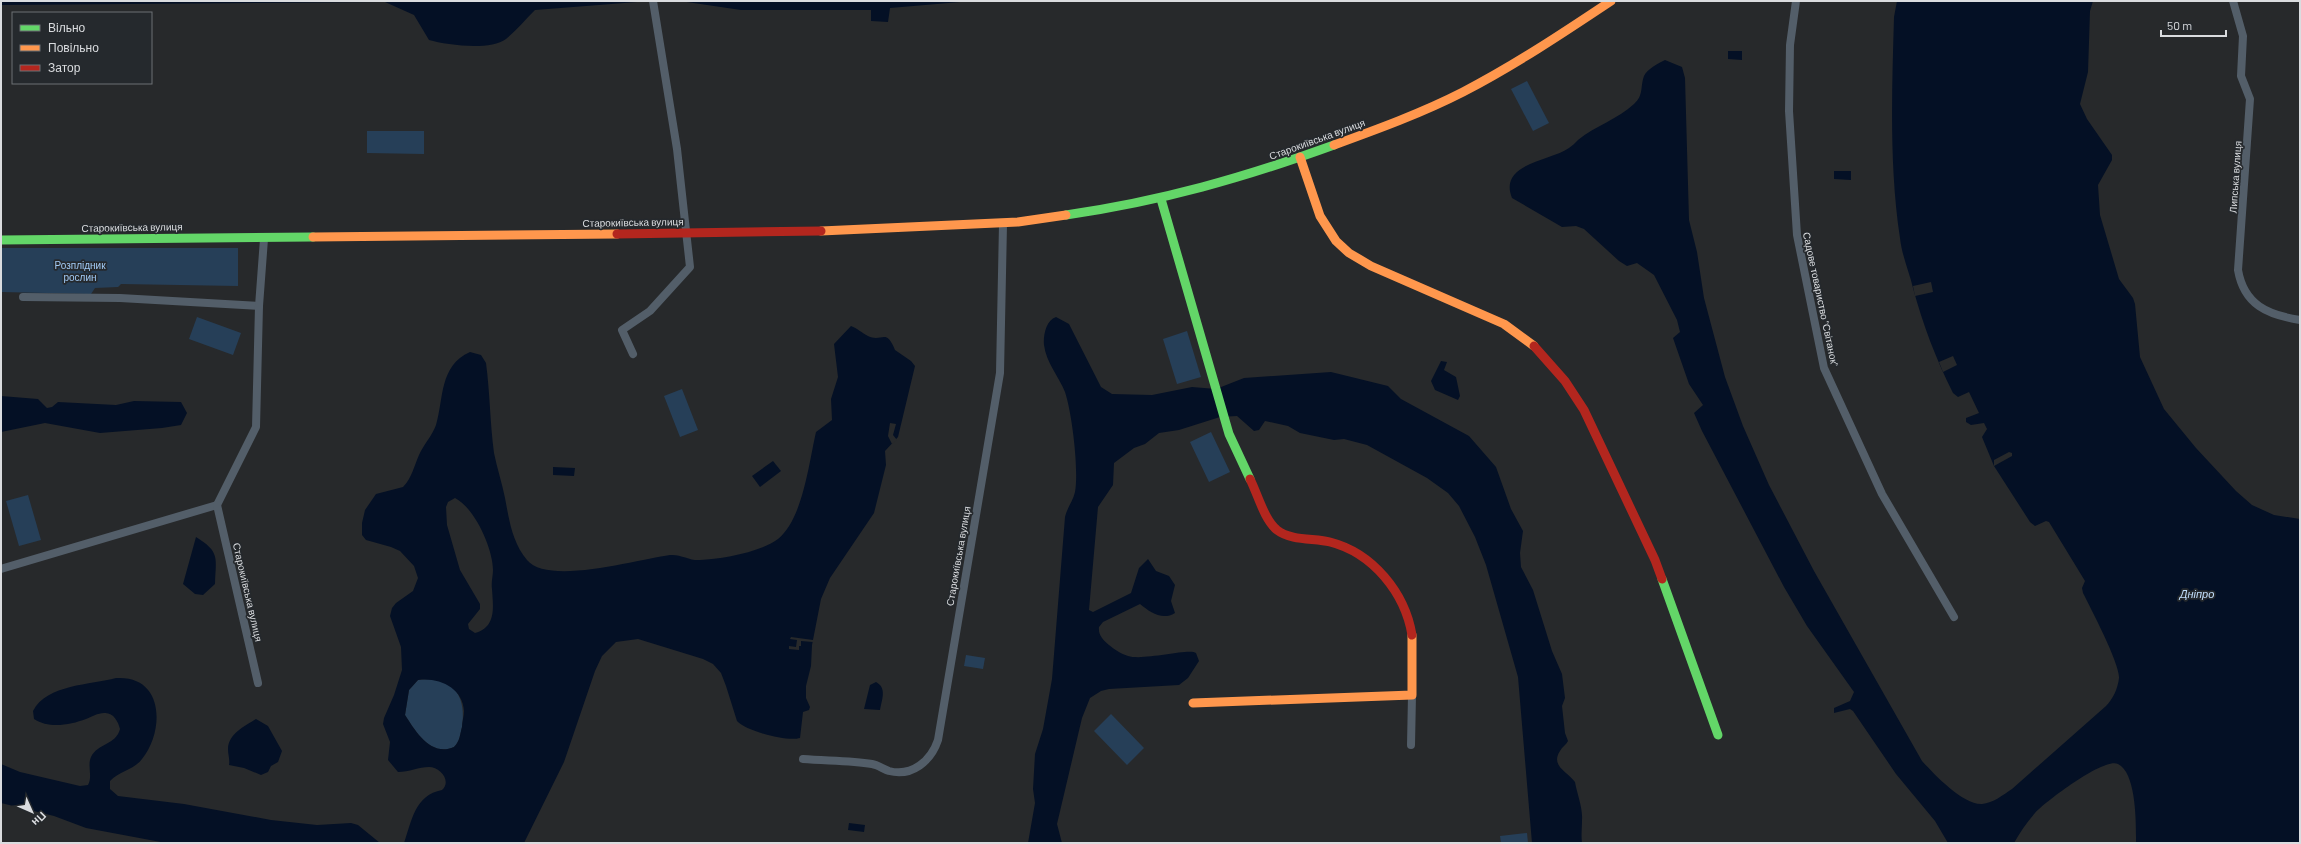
<svg xmlns="http://www.w3.org/2000/svg" width="2301" height="844" font-family="Barlow,sans-serif">
	<style>
		.green { fill: #263f58 }
		.water { fill: #041025; fill-rule: evenodd }
		.pier { fill: #27292b }
		.lines { fill: none; stroke-linecap: round; stroke-linejoin: round }
		.street { stroke: #535e69; stroke-width: 8 }
		.fast { stroke: #63d668; stroke-width: 9 }
		.slow { stroke: #ff974d; stroke-width: 9 }
		.jam { stroke: #b3261e; stroke-width: 9 }
		.labels { text-anchor: middle; dominant-baseline: central; stroke-width: 3.5; stroke-linejoin: round; paint-order: stroke }
		.street-label { font-size: 10px; fill: #dadcdf; stroke: #25292d }
		.park-label { font-size: 10px; fill: #a2cbf6; stroke: #25292d }
		.water-label { font-size: 11px; font-style: italic; fill: #c2defb; stroke: #25292d }
	</style>
	<rect width="100%" height="100%" fill="#27292b"/>
	<g class="green">
		<polygon points="1527,81 1549,123 1533,131 1511,89"/>
		<polygon points="367,131 424,131 424,154 367,153"/>
		<polygon points="1,248 238,248 238,286 121,284 118,287 95,288 91,294 1,292"/>
		<polygon points="197,317 241,333 233,355 189,339"/>
		<polygon points="1187,331 1201,377 1177,384 1163,339"/>
		<polygon points="682,389 698,430 680,437 664,396"/>
		<polygon points="1211,432 1230,472 1209,482 1190,442"/>
		<polygon points="28,495 41,540 19,546 6,501"/>
		<polygon points="966,655 985,658 983,669 964,666"/>
		<path d="M418,680C452,675 467,695 462,727C460,734 460,741 454,747C431,757 416,732 405,715L409,690Z"/>
		<polygon points="1111,714 1144,748 1127,765 1094,731"/>
		<polygon points="1527,833 1528,843 1501,843 1500,836"/>
	</g>
	<g class="water">
		<path d="M1,1H637V2L535,10C525,20 516,31 506,39C490,51 447,45 429,40L414,15L385,2L1,5Z"/>
		<polygon points="680,1 972,1 890,8 888,22 871,21 871,10 741,10"/>
		<path d="M1897,1H2093L2090,11L2088,72L2080,104L2087,119L2112,155V160L2098,185L2100,215L2119,279L2133,298L2135,304L2140,357L2164,409L2196,448L2236,491L2252,505L2274,515L2300,519V843H2136C2136,826 2137,773 2118,764C2104,757 2045,802 2035,813C2027,822 2020,832 2014,843H1948L1935,821L1896,774L1853,711L1850,709L1834,713V708L1850,701L1854,692L1807,626L1784,587L1702,431L1694,413L1703,405L1689,384L1673,338L1680,332L1677,320L1654,275L1637,263L1627,266L1619,261L1584,229L1576,226L1562,227L1512,198C1498,163 1551,161 1569,148C1572,146 1575,143 1578,140C1595,126 1618,119 1634,104C1644,95 1640,87 1644,76C1647,69 1659,63 1665,60L1682,67L1685,78L1689,220L1697,252L1704,298L1725,377L1743,426L1769,485L1814,571L1922,761C1934,774 1963,805 1982,804C1993,803 2003,795 2012,789L2106,706C2113,699 2118,688 2119,678C2120,664 2091,609 2083,593L2082,588L2085,581L2049,522L2046,521L2035,526L2030,522L1994,466L1982,437L1987,429L1984,423L1971,425L1966,422V418L1979,413L1969,392L1958,397L1953,393C1936,359 1923,325 1913,288C1909,271 1902,256 1900,238C1889,165 1892,90 1894,17Z"/>
		<polygon points="1728,51 1742,51 1742,60 1728,59"/>
		<polygon points="1834,171 1851,171 1851,180 1834,179"/>
		<path d="M1056,317L1069,324L1101,387L1112,394L1152,395L1192,387L1216,389L1244,378L1331,372L1388,386L1401,399L1469,436L1496,467L1511,509L1523,531L1520,553L1521,567L1533,590L1552,651L1562,674L1565,698L1562,706L1565,733L1568,741C1566,745 1562,747 1560,751C1550,766 1568,772 1575,782C1577,794 1583,808 1582,820C1582,829 1581,835 1582,843H1532L1518,677L1486,565L1475,537L1459,506L1448,493L1427,478L1367,445L1344,439L1334,440L1300,433L1288,426L1265,421L1259,430L1254,431L1237,416L1220,417L1179,430L1159,433L1145,444L1134,448L1114,463L1113,485L1098,507L1089,610L1093,612L1131,593L1139,568L1148,559L1156,571L1169,576L1175,585L1171,601L1175,613C1162,621 1150,612 1140,604L1103,622L1099,627C1098,635 1103,640 1109,645C1114,649 1121,654 1128,656C1144,661 1189,648 1196,653L1199,661L1188,678L1179,685L1109,689L1101,691L1090,698L1082,718L1057,824L1062,843H1028L1035,803L1033,789L1035,754L1043,729L1052,679L1065,517C1067,508 1073,501 1075,492C1079,470 1072,413 1065,392C1059,377 1046,362 1044,345C1043,336 1046,320 1056,317Z"/>
		<path d="M851,326C857,328 862,333 868,336C882,343 886,327 895,350L911,361L915,366L898,437L885,451L886,465L874,513L830,578L821,599L812,645L811,666L806,686V698L810,707L809,710L803,712L800,738C787,742 746,731 737,721L726,686L721,673L713,664L703,659L638,639L616,642L602,656L595,671L564,762L524,843H404C412,820 415,795 442,790C452,781 440,767 429,767C419,767 409,772 398,772L388,760L390,742L383,724L384,718L394,695L402,670L401,647L390,616L392,608L396,603L413,591L418,578L414,566L400,551L391,547L366,540L362,535V523L365,510L376,494L403,487C412,478 414,466 419,455C424,444 432,436 436,425C444,398 439,366 470,352L481,355L486,363C490,393 490,424 494,453C497,468 502,483 505,498C509,519 512,542 527,560C548,586 639,559 670,555C681,554 690,561 700,560C721,559 761,552 778,539C803,519 809,462 816,432L832,420L831,399L838,377L834,344ZM455,498C475,508 493,549 493,570C493,576 491,582 492,589C493,606 497,627 475,633L469,629L468,624L480,609V604L460,570L447,525L446,507L448,502ZM418,680C439,677 463,688 464,711C464,716 462,722 462,727C460,734 460,741 454,747C431,757 416,732 405,715L409,690Z"/>
		<polygon points="1441,361 1447,362 1444,370 1456,377 1460,396 1458,400 1435,390 1431,381"/>
		<polygon points="1,396 38,399 47,408 52,407 58,402 116,405 134,401 181,402 187,413 181,425 162,428 100,433 45,423 1,432"/>
		<polygon points="773,461 781,471 760,487 752,476"/>
		<polygon points="553,467 575,468 574,476 553,475"/>
		<path d="M196,537C220,552 216,557 215,584L203,595L195,594L183,584Z"/>
		<path d="M116,678C164,675 165,730 142,759C134,770 119,771 110,781V789L118,796L184,804L271,820L317,825L351,823L358,825L380,843H166L86,828L54,816L1,803V764L20,772L80,786L88,785C93,776 87,766 91,757C98,743 116,745 120,729C118,721 113,712 104,713C98,713 91,717 86,719C70,725 49,729 34,719L33,711C47,684 91,685 116,678Z"/>
		<path d="M876,682C887,688 882,699 880,710L864,709L870,685Z"/>
		<path d="M256,719L268,726L282,751L278,762L271,766L268,772L261,775L244,768L229,765C230,759 228,755 228,749C228,734 245,726 256,719Z"/>
		<polygon points="849,823 865,825 864,832 848,830"/>
	</g>
	<g class="pier">
		<polygon points="1931,282 1933,292 1915,296 1913,286"/>
		<polygon points="1953,356 1957,365 1943,372 1939,362"/>
		<polygon points="890,423 896,424 893,435 897,440 892,444 888,436"/>
		<polygon points="2009,452 2012,453 2012,456 1994,466 1994,460"/>
		<polygon points="791,637 813,640 813,642 801,641 801,646 799,646 799,650 789,649 789,646 796,647 797,640 790,639"/>
	</g>
	<g class="lines">
		<g class="street">
			<polyline points="1796,1 1790,45 1789,111 1797,235 1824,368 1882,494 1954,617"/>
			<path d="M2233,1L2243,36L2241,76L2250,99L2238,270C2244,305 2268,315 2300,320"/>
			<polyline points="23,297 120,298 259,306"/>
			<polyline points="633,354 622,330 650,311 690,267 677,149 653,1"/>
			<polyline points="1,569 217,505"/>
			<polyline points="258,683 217,505 256,427 259,306 264,239"/>
			<polyline points="1411,745 1412,695"/>
			<path d="M803,759C826,761 850,760 872,764C878,765 883,769 889,771C912,777 931,761 938,740L1000,373L1003,224"/>
		</g>
		<g class="fast">
			<polyline points="1161,199 1229,434 1250,479"/>
			<path d="M1066,215C1162,201 1243,178 1334,145"/>
			<polyline points="1,240 313,237"/>
			<polyline points="1662,579 1718,735"/>
		</g>
		<g class="slow">
			<path d="M1334,145C1378,129 1422,113 1463,92C1515,65 1563,33 1611,1"/>
			<polyline points="1300,157 1320,216 1336,241 1349,253 1371,266 1504,324 1534,346"/>
			<polyline points="821,231 1018,222 1066,215"/>
			<polyline points="313,237 617,234"/>
			<polyline points="1193,703 1412,695 1412,635"/>
		</g>
		<g class="jam">
			<polyline points="617,234 821,231"/>
			<polyline points="1534,346 1565,381 1584,410 1655,560 1662,579"/>
			<path d="M1250,479C1258,495 1264,519 1277,530C1291,541 1315,538 1330,542C1373,553 1405,593 1412,635"/>
		</g>
	</g>
	<g class="labels">
		<g class="street-label">
			<text transform="translate(1317 139) rotate(-20)">Старокиївська вулиця</text>
			<text transform="translate(2235 177) rotate(-86)">Липська вулиця</text>
			<text transform="translate(633 222) rotate(-1)">Старокиївська вулиця</text>
			<text transform="translate(132 227) rotate(-1)">Старокиївська вулиця</text>
			<text transform="translate(1821 299) rotate(78)">Садове товариство "Світанок"</text>
			<text transform="translate(958 556) rotate(-80)">Старокиївська вулиця</text>
			<text transform="translate(248 592) rotate(77)">Старокиївська вулиця</text>
		</g>
		<g class="park-label">
			<text x="80" y="265">Розплідник<tspan x="80" dy="12">рослин</tspan></text>
		</g>
		<g class="water-label">
			<text x="2197" y="593">Дніпро</text>
		</g>
	</g>
	<rect width="2301" height="844" fill="none" stroke="#dadcdf" stroke-width="4"/>
	<rect x="12" y="12" width="140" height="72" fill="#25292d" stroke="#6d7174"/>
	<rect x="20" y="25" width="20" height="6" fill="#63d668" stroke="#6d7174"/>
	<text x="48" y="32" font-size="12" fill="#dadcdf">Вільно</text>
	<rect x="20" y="45" width="20" height="6" fill="#ff974d" stroke="#6d7174"/>
	<text x="48" y="52" font-size="12" fill="#dadcdf">Повільно</text>
	<rect x="20" y="65" width="20" height="6" fill="#b3261e" stroke="#6d7174"/>
	<text x="48" y="72" font-size="12" fill="#dadcdf">Затор</text>
	<g transform="translate(32 812) rotate(135)" stroke="#25292d" stroke-width="3" paint-order="stroke">
	<path d="M0-3L7 15L0 10L-7 15Z" fill="#dadcdf"/>
	<text y="-6" font-size="11" font-weight="bold" text-anchor="middle" fill="#dadcdf">Пн</text>
	</g>
	<path d="M2161 30v6h65v-6" fill="none" stroke="#dadcdf" stroke-width="2"/>
	<text x="2167" y="30" font-size="12" fill="#dadcdf" stroke="#25292d" stroke-width="3" paint-order="stroke">50 m</text>
</svg>
